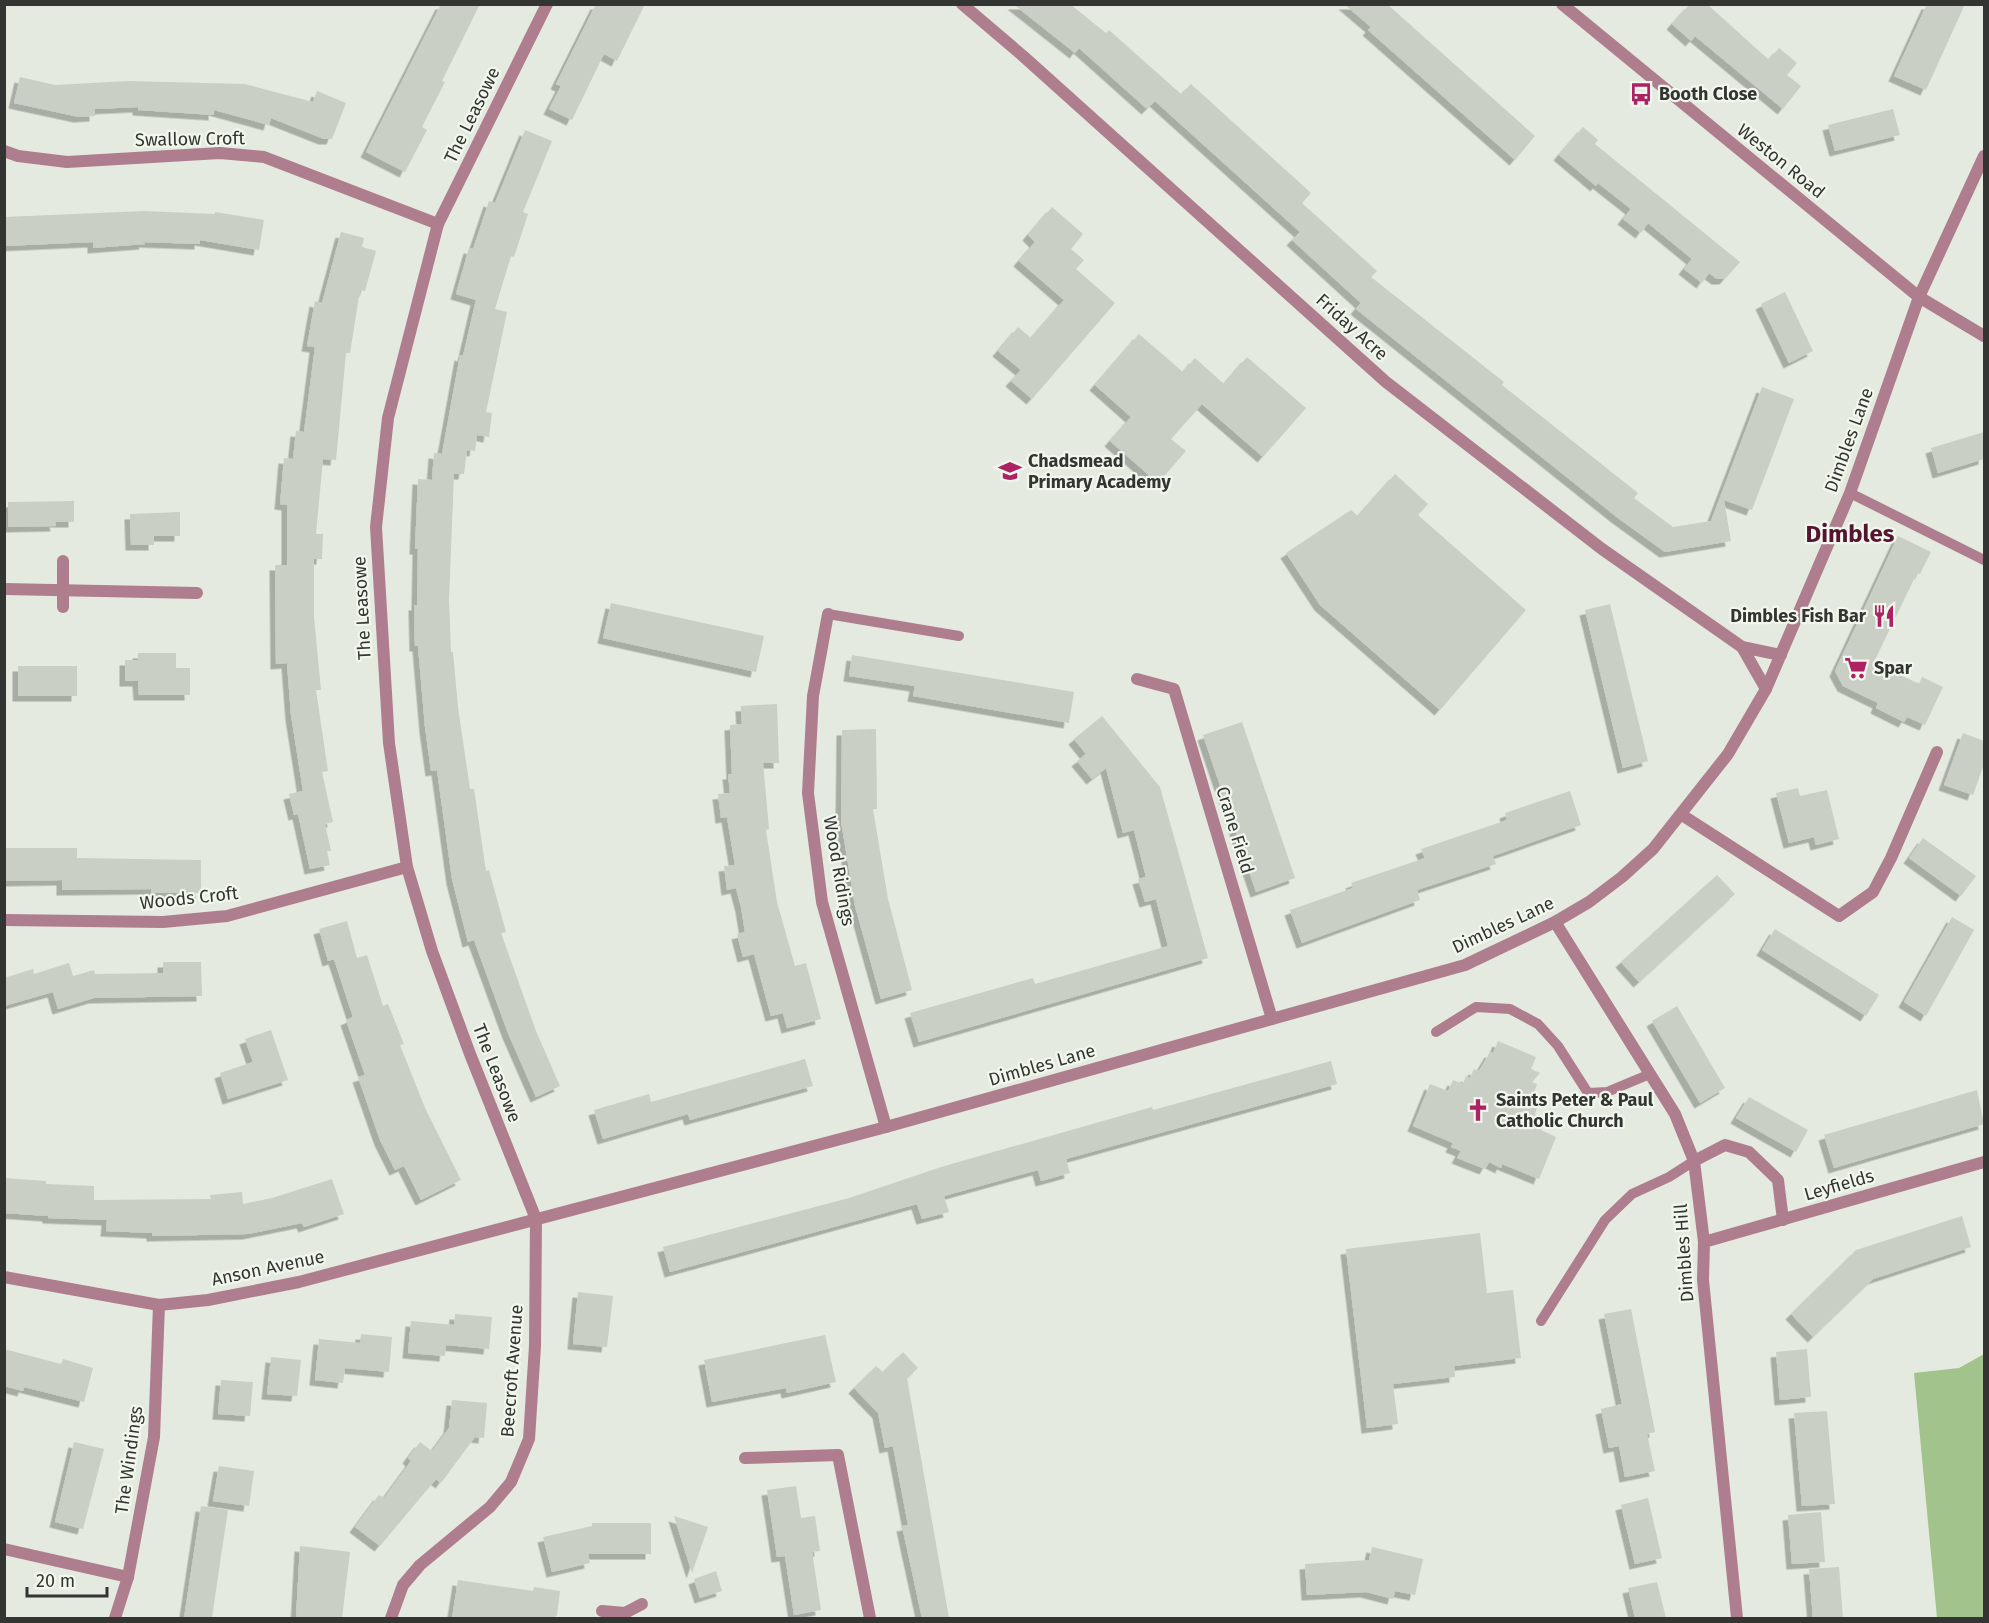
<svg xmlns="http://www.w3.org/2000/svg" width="1989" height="1623" font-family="'Fira Sans',sans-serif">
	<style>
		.green { fill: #a2c38b }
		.building { fill: #c9cfc5; filter: url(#shadow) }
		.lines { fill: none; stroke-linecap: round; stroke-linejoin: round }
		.lane { stroke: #af7e8e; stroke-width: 10 }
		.street { stroke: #af7e8e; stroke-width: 12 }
		.labels { text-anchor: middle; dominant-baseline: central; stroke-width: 4.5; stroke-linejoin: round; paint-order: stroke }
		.poi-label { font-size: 18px; font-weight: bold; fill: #333532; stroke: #f1f7ed; text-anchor: start }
		.street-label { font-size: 18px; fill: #333532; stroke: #f1f7ed }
		.district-label { font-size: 24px; font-weight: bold; fill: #551431; stroke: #f1f7ed }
	</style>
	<defs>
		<filter id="shadow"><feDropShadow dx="-5.5" dy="5.5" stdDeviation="0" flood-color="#0004"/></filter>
	</defs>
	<rect width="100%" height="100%" fill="#e4eae0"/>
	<polygon class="green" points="1984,1354 1984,1618 1937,1618 1914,1373 1959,1368"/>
	<g class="building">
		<polygon points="441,4 480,4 442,81 445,82 422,127 427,130 405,172 366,152"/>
		<polygon points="596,4 645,4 617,61 604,54 572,120 549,109 561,86 556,84"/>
		<polygon points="1013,4 1070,4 1106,33 1109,30 1181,94 1191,84 1311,193 1302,203 1377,271 1371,277 1504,382 1502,385 1638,493 1634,498 1673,527 1711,521 1762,387 1794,399 1752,510 1724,500 1731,541 1665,552 1618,518 1356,309 1361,303 1292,240 1300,232 1155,101 1147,109 1079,48 1075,53"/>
		<polygon points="1344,4 1387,4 1535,136 1515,160 1368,30 1371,27"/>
		<polygon points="1690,4 1707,4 1769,60 1779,48 1797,63 1787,75 1801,86 1783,109 1695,36 1691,41 1672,24"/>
		<polygon points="1927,4 1965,4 1926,90 1894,76"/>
		<polygon points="20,77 55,85 128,81 245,84 313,102 317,91 346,103 332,139 324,139 271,118 269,125 214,110 214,115 138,110 138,107 95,109 95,116 79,117 14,103"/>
		<polygon points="1893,109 1900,135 1835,151 1828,125"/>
		<polygon points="1583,127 1598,140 1595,144 1740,262 1725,279 1717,279 1709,273 1702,283 1684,269 1692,259 1648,223 1641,233 1623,219 1631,209 1598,183 1596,186 1559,155"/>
		<polygon points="525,130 552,141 523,212 528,214 514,257 511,256 495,309 507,312 486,412 492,413 489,437 477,435 475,451 467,450 464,474 454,474 449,600 451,652 453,652 458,707 470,789 474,789 486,871 489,870 506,932 501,933 536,1031 560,1086 536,1097 508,1033 474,940 468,942 452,879 437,770 431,771 425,727 418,646 415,646 414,605 417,605 418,549 415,549 418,479 432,480 434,453 442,454 460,355 463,356 476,300 456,294 469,248 473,249 489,201 495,203"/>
		<polygon points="1052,207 1083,234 1071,249 1084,260 1076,269 1115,303 1032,399 1011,381 1021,370 998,351 1018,327 1031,338 1064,300 1019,261 1035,242 1028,235"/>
		<polygon points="144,211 215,214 215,212 264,220 259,250 200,240 200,244 144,242 145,244 93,248 93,242 4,246 4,217"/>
		<polygon points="341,232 364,238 362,247 376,251 365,291 360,290 350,353 346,353 336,460 323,459 316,534 323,534 322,559 314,559 314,617 321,690 316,690 328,771 322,772 333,822 325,824 331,851 327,851 330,865 310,869 298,814 294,815 289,794 303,791 291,715 287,663 276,664 275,565 287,565 287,505 280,504 284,458 293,459 296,431 304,432 315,347 307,346 315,301 322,303"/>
		<polygon points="1785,292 1813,351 1789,363 1761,304"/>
		<polygon points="1139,334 1183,372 1195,358 1224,384 1247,357 1306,408 1263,457 1202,404 1171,439 1186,451 1158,483 1110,441 1131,417 1095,385"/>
		<polygon points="1984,432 1984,459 1938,473 1931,448"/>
		<polygon points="1395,474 1428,504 1418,515 1526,610 1440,710 1320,605 1286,553 1351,510 1358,516"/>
		<polygon points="74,501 74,522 55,522 56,526 8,527 8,502"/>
		<polygon points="180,512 180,536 154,536 154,545 131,545 130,514"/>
		<polygon points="1898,536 1931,552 1920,574 1917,573 1874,662 1919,684 1922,677 1943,687 1925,725 1907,717 1904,722 1876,708 1878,703 1843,686 1835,671"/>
		<polygon points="611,603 764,636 756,672 603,638"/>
		<polygon points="1610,604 1648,761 1623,768 1585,610"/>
		<polygon points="138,653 176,653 176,668 190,668 190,695 139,695 138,681 125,681 125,660 138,660"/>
		<polygon points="852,655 1074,692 1069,723 913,696 915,686 849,676"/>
		<rect x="18" y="666" width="59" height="30"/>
		<polygon points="777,704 779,763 763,763 769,829 766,830 777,902 795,966 806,963 821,1019 787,1028 783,1013 771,1016 754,954 743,957 737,934 745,932 741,907 736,888 727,890 724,866 735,865 727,817 721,818 718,794 730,793 728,774 732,774 730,725 742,724 741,706"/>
		<polygon points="1102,716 1160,787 1208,958 919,1042 910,1013 1033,978 1035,984 1168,946 1156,899 1145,902 1138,879 1146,877 1134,830 1123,833 1106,768 1092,779 1077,761 1086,754 1074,739"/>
		<polygon points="1242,722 1295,878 1256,892 1203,735"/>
		<polygon points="876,729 877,809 873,809 888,899 912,990 881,999 855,906 841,821 842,730"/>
		<polygon points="1963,733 1984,741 1984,764 1973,795 1944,785"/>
		<polygon points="1798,788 1800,796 1827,790 1839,839 1816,845 1814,837 1789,843 1776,793"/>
		<polygon points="1570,791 1581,825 1493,856 1496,864 1417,890 1420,900 1302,943 1290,910 1353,888 1351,883 1425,858 1421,849 1507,820 1505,813"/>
		<polygon points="1923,838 1976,876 1961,896 1909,858"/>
		<polygon points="4,848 77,848 77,858 201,860 201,893 151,893 151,889 62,890 62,880 4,881"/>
		<polygon points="1717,875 1735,894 1639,982 1621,962"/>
		<polygon points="1952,917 1974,930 1926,1016 1904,1002"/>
		<polygon points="347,921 357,958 367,955 383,1006 388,1004 404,1044 400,1045 425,1108 461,1180 421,1200 404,1166 395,1170 380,1140 358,1077 365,1075 346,1020 353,1017 334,959 328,961 319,929"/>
		<polygon points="1775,929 1879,995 1866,1016 1762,950"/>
		<polygon points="163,962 201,962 202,996 94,998 58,1009 53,992 4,1006 4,978 33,969 34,974 69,963 73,976 94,970 95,974 163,973"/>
		<polygon points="1677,1006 1725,1088 1700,1103 1652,1021"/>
		<polygon points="271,1030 288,1080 228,1099 220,1073 253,1062 245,1039"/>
		<polygon points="1498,1041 1536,1057 1531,1069 1540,1073 1532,1082 1537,1084 1534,1093 1538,1095 1534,1105 1538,1106 1535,1114 1545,1119 1541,1130 1556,1137 1539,1179 1502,1164 1501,1168 1489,1162 1485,1169 1457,1158 1461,1151 1451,1147 1453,1143 1413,1126 1430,1084 1448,1091 1453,1080 1463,1084 1466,1076 1470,1078 1474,1069 1479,1071 1490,1052 1493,1053"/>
		<polygon points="805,1059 813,1086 690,1120 688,1114 603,1139 594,1110 649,1094 651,1102"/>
		<polygon points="1331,1061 1337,1084 1066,1159 1070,1173 1041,1181 1038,1170 944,1196 949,1212 922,1219 917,1204 670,1272 663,1247 849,1198 941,1167 1152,1107 1153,1110"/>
		<polygon points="1977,1090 1984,1124 1834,1168 1824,1135"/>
		<polygon points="1749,1097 1808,1130 1796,1152 1736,1118"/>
		<polygon points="4,1178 46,1181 46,1184 94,1186 94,1200 211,1199 210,1195 242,1192 243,1204 272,1198 332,1179 344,1214 304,1227 302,1223 248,1234 152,1236 152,1233 106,1231 107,1220 48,1218 48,1216 4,1213"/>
		<polygon points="1962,1216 1971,1247 1873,1279 1813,1337 1791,1314 1856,1250"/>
		<polygon points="1480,1233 1487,1293 1513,1290 1521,1358 1454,1366 1455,1377 1393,1384 1398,1424 1367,1428 1346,1249"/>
		<polygon points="578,1292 613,1296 607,1347 573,1344"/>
		<polygon points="1631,1309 1655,1432 1647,1434 1655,1471 1625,1477 1619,1446 1609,1448 1601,1409 1622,1404 1604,1314"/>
		<polygon points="455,1314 492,1317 489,1349 446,1345 445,1356 408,1353 411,1321 454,1325"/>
		<polygon points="361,1334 392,1337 389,1372 345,1368 343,1383 315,1380 319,1339 360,1343"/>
		<polygon points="825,1335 836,1382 787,1393 786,1388 712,1402 704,1360"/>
		<polygon points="4,1349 61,1364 63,1359 93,1368 84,1402 24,1387 23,1391 4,1386"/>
		<polygon points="1807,1349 1811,1397 1780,1400 1776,1352"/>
		<polygon points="903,1352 918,1368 907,1378 949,1618 922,1618 902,1526 908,1525 893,1446 885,1448 878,1413 854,1388 876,1366 883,1372"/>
		<polygon points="271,1357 301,1360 297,1396 267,1394"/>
		<polygon points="221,1380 253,1382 250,1416 218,1414"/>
		<polygon points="452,1400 487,1403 484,1438 475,1437 441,1483 436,1479 380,1546 355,1527 379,1495 384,1498 411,1461 408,1458 420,1442 432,1451 449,1428"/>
		<polygon points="1827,1411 1835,1504 1802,1506 1794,1413"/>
		<polygon points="74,1442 104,1449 83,1529 55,1522"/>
		<polygon points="219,1466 254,1471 249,1506 213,1501"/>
		<polygon points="796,1486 801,1518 815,1516 820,1551 812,1552 821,1610 794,1615 785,1556 777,1557 767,1490"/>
		<polygon points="1648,1498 1662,1558 1635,1564 1621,1505"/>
		<polygon points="201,1506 228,1510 220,1563 212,1618 184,1618"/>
		<polygon points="1821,1512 1825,1562 1792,1564 1788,1515"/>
		<polygon points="674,1516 708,1527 692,1573"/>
		<polygon points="592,1523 651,1523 651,1554 588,1554 590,1563 552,1572 543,1537 592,1526"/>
		<polygon points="300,1546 350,1552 342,1618 296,1618"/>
		<polygon points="1372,1547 1423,1559 1415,1595 1395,1591 1393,1599 1366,1592 1307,1595 1305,1564 1369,1560"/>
		<polygon points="1839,1567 1843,1618 1813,1618 1809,1569"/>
		<polygon points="716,1571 722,1591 700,1598 694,1579"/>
		<polygon points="458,1580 533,1591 534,1587 560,1591 557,1615 554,1618 452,1618"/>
		<polygon points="1657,1582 1666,1618 1635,1618 1628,1588"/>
	</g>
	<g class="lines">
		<g class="lane">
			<polyline points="1850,493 1984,560"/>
			<polyline points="828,614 959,636"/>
			<polyline points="1436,1032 1476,1007 1510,1009 1538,1024 1558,1046 1588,1093 1607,1092 1650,1074"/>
			<polyline points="1541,1321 1605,1220 1632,1194 1669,1177 1694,1161"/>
		</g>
		<g class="street">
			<polyline points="962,4 1023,56 1386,382 1602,549 1742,647"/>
			<polyline points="1562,4 1919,297 1984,336"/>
			<polyline points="4,151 18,156 67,162 220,153 264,157 438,224"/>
			<polyline points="4,589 197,593"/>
			<polyline points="63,607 63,561"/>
			<polyline points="828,614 813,696 808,793 822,902 886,1127"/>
			<polyline points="1137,679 1174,689 1272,1019"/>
			<polyline points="1766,689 1742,647 1781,655"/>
			<polyline points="1682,815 1839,916 1873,892 1891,858 1937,752"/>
			<polyline points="4,920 163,922 227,916 407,867"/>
			<polyline points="1555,922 1675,1114 1694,1161 1704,1242 1703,1280 1737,1618"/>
			<polyline points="1694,1161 1725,1145 1749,1152 1778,1180 1783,1220"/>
			<polyline points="1704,1242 1984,1162"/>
			<polyline points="4,1277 159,1305 208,1300 299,1282 886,1127 1465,965 1555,922 1589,902 1622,877 1653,849 1728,754 1766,689 1850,493 1919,297 1984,156"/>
			<polyline points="745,1458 838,1455 870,1618"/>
			<polyline points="4,1549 128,1577"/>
			<polyline points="602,1611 625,1613 642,1604"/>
			<polyline points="115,1618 128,1577 154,1437 159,1305"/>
			<polyline points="391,1618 403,1585 420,1565 490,1507 511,1482 529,1439 535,1346 536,1219 470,1054 432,951 407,867 389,743 376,527 388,418 438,224 547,4"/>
		</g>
	</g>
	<defs>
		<g id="bus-bare" transform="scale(1.8)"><path d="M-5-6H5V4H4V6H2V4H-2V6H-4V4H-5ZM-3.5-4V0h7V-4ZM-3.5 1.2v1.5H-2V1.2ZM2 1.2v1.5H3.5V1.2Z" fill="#ac2263" stroke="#f1f7ed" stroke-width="2.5" paint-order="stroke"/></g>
		<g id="school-bare" transform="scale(1.8)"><path d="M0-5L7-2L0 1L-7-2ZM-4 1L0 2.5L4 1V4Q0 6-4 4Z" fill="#ac2263" stroke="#f1f7ed" stroke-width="2.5" paint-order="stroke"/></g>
		<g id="restaurant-bare" transform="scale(1.8)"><path d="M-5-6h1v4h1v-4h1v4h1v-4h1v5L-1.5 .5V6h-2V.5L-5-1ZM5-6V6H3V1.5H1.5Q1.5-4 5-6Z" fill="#ac2263" stroke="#f1f7ed" stroke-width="2.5" paint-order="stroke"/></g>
		<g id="supermarket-bare" transform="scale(1.8)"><path d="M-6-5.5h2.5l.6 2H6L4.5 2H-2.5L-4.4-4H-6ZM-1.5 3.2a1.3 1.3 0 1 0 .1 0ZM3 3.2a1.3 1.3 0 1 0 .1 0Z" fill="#ac2263" stroke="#f1f7ed" stroke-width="2.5" paint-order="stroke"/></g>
		<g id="church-bare" transform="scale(1.8)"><path d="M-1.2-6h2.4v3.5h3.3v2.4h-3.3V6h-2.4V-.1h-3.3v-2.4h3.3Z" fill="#ac2263" stroke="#f1f7ed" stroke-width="2.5" paint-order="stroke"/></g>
	</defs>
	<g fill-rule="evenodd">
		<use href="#bus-bare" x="1641" y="94"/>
		<use href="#school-bare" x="1010" y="471"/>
		<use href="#restaurant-bare" x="1884" y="616"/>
		<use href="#supermarket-bare" x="1856" y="668"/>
		<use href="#church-bare" x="1478" y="1110"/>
	</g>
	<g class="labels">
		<g class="poi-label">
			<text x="1659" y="94">Booth Close</text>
			<text x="1028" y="461">Chadsmead<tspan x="1028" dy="21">Primary Academy</tspan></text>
			<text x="1866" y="616" text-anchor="end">Dimbles Fish Bar</text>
			<text x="1874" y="668">Spar</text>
			<text x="1496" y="1100">Saints Peter &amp; Paul<tspan x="1496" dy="21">Catholic Church</tspan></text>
		</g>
		<g class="street-label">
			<text transform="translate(472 115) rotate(-64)">The Leasowe</text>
			<text transform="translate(190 139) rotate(-1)">Swallow Croft</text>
			<text transform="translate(1781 161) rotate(39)">Weston Road</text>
			<text transform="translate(1352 327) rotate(42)">Friday Acre</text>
			<text transform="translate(1849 440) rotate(-70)">Dimbles Lane</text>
			<text transform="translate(362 608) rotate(-93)">The Leasowe</text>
			<text transform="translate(1235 830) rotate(73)">Crane Field</text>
			<text transform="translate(839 871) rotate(80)">Wood Ridings</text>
			<text transform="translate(189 898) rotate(-6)">Woods Croft</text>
			<text transform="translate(1503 925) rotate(-25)">Dimbles Lane</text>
			<text transform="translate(1042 1065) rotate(-16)">Dimbles Lane</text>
			<text transform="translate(497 1073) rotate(69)">The Leasowe</text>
			<text transform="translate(1839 1185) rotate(-16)">Leyfields</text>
			<text transform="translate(1684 1253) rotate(-94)">Dimbles Hill</text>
			<text transform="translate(268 1268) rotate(-12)">Anson Avenue</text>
			<text transform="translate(512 1371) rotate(-86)">Beecroft Avenue</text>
			<text transform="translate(129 1460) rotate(-82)">The Windings</text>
		</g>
		<g class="district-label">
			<text x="1850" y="534">Dimbles</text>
		</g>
	</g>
	<rect width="1989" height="1623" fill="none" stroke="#333532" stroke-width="12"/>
	<path d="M27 1587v9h80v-9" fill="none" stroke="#333532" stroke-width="3"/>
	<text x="36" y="1587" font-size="18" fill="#333532" stroke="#f1f7ed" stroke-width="4.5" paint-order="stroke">20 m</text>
</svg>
